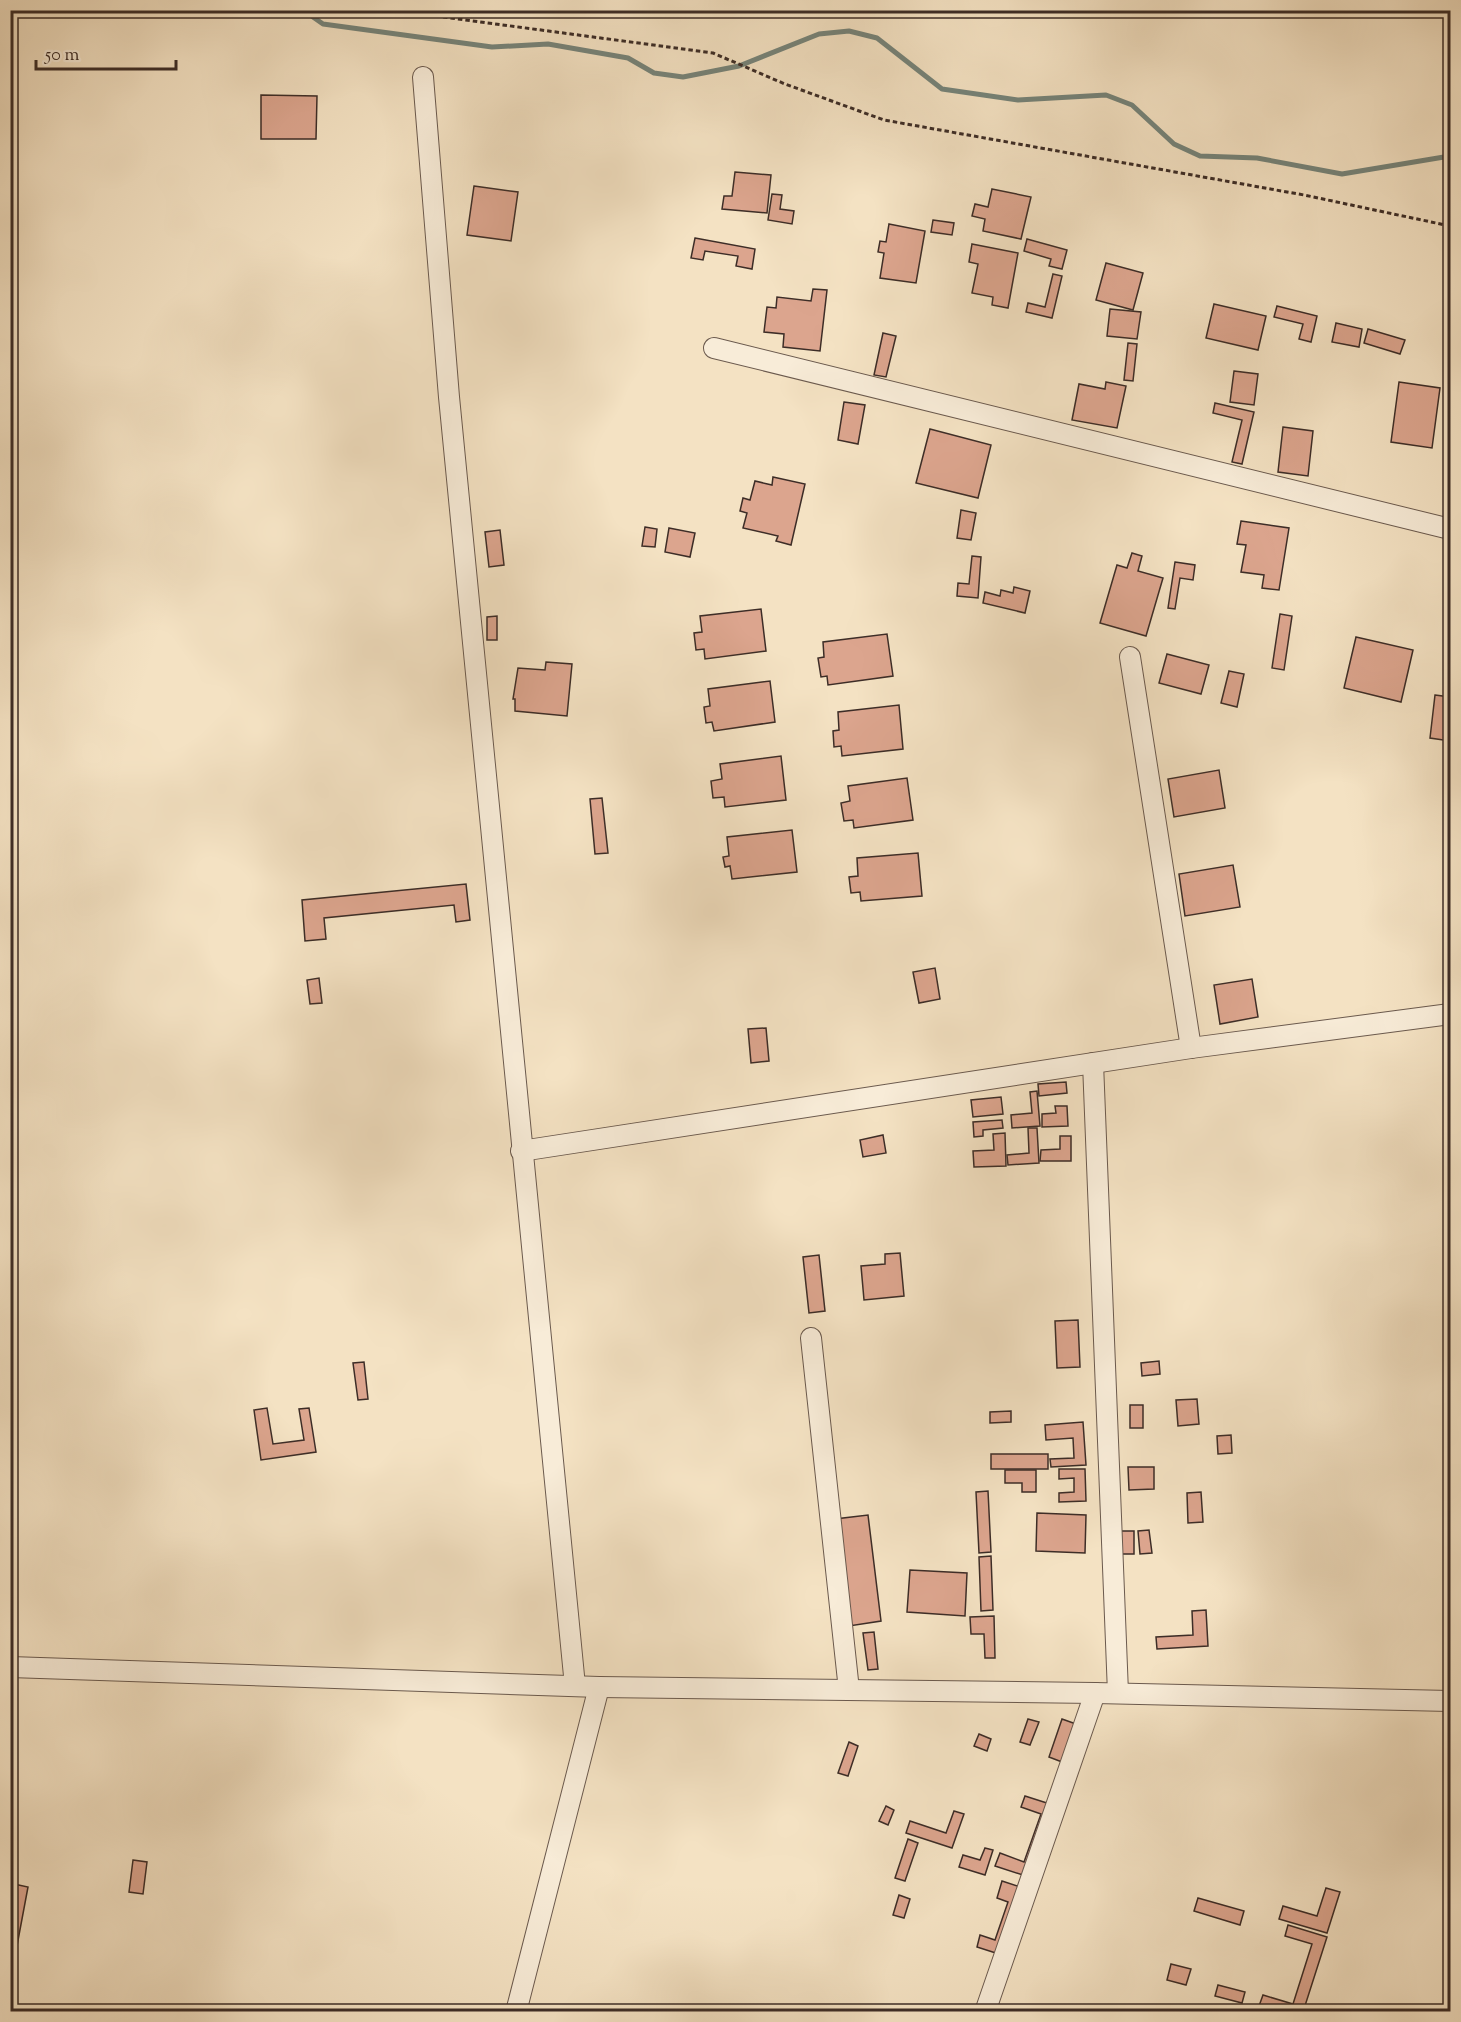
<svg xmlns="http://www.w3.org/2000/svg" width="1461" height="2022" font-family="'Sorts Mill Goudy',serif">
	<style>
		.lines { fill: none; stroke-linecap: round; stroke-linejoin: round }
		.stream { stroke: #76847a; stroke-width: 5 }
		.building { fill: #dca58e; stroke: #3d2d27; stroke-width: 1.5 }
		.minor-casing { stroke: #6b5a4e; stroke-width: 22 }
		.path { stroke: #3d2d27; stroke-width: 3; stroke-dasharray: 4.5 3; stroke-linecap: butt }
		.minor { stroke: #f8ecd8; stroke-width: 20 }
	</style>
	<rect width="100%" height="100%" fill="#f4e2c3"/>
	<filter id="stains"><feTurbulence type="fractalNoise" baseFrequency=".00333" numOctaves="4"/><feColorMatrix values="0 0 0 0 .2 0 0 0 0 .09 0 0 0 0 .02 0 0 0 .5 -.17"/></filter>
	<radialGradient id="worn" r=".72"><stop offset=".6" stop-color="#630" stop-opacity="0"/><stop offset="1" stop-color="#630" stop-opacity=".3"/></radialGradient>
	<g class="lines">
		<polyline class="stream" points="303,10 323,24 492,47 548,44 628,58 654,73 683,77 739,66 819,34 849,31 877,38 942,89 1018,100 1106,95 1132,105 1174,144 1200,156 1257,158 1342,174 1450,156"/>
	</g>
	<g class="building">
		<polygon points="261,95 317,96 316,139 261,139"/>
		<polygon points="735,172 771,175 767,213 722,209 724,196 732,196"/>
		<polygon points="474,186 518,192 511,241 467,235"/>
		<polygon points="992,189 1031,197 1021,239 983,231 985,219 972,216 975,204 988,207"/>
		<polygon points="772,194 782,195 780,209 794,211 792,224 768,220"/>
		<polygon points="933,220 954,223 952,235 931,232"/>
		<polygon points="889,224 925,231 916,283 880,278 884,253 878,252 880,241 886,242"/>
		<polygon points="695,238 755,249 752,269 736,266 738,256 705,251 703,260 691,258"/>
		<polygon points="1027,239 1067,250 1062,269 1049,266 1051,259 1024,251"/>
		<polygon points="972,244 1018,253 1008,308 992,305 993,297 972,293 978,264 969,262"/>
		<polygon points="1106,263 1143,273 1133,310 1096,300"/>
		<polygon points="1053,274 1062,276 1052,318 1026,312 1028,303 1045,307"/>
		<polygon points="813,289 827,290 820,351 783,347 784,334 764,332 767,307 776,308 777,297 811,301"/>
		<polygon points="1214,304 1266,316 1258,350 1206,338"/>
		<polygon points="1277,306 1317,316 1311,342 1299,339 1303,324 1274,317"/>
		<polygon points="1110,309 1141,312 1137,339 1107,336"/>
		<polygon points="1336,323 1362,329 1359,347 1332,342"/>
		<polygon points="1368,329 1405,340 1400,354 1364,343"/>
		<polygon points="883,333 896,336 886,377 874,375"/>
		<polygon points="1128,343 1137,344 1133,381 1124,380"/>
		<polygon points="1234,371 1258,374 1254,405 1230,402"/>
		<polygon points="1106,382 1126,386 1117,428 1072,420 1079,384 1105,389"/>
		<polygon points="1399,382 1440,388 1432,448 1391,442"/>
		<polygon points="844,402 865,405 858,444 838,440"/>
		<polygon points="1215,403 1254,412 1242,464 1232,462 1242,420 1213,413"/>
		<polygon points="1283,427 1313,431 1308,476 1278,472"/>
		<polygon points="930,429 991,445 978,498 916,483"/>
		<polygon points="773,477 805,484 791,545 776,541 778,536 743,528 747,513 740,511 743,498 750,500 755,481 772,485"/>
		<polygon points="961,510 976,513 971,540 957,538"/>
		<polygon points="1241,521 1289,528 1279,590 1262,588 1264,575 1241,572 1246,545 1237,544"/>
		<polygon points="645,527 657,529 655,547 642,546"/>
		<polygon points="669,528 695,533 690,557 665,552"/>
		<polygon points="500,530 504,565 489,567 485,532"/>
		<polygon points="1132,553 1142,556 1138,571 1163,578 1146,636 1100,623 1117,565 1127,568"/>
		<polygon points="972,556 981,557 978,598 957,596 958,583 969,584"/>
		<polygon points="1175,562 1195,565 1193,580 1180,578 1175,609 1168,608"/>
		<polygon points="1014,587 1030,591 1025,613 983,603 985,592 1000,596 1001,590 1013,593"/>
		<polygon points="761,609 766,651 705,659 704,649 696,650 694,633 702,632 700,616"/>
		<polygon points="1280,614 1292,616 1284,670 1272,668"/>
		<polygon points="497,616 497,640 487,640 487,617"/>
		<polygon points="887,634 893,676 828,685 827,676 821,677 818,658 824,657 823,642"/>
		<polygon points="1356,637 1413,650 1401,702 1344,688"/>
		<polygon points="1167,654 1209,665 1201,694 1159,683"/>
		<polygon points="546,662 572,664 567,716 515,711 515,699 513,699 518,668 545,670"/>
		<polygon points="1229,671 1244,674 1237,707 1221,703"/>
		<polygon points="770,681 775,722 714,731 712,722 706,723 704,707 710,706 708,689"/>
		<polygon points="1435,695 1450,697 1450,741 1430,738"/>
		<polygon points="899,705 903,749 842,756 841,746 834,747 833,731 839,730 838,712"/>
		<polygon points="781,756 786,800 725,807 724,797 713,798 711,781 722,779 720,764"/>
		<polygon points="1219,770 1225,808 1174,817 1168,779"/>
		<polygon points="907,778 913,820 854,828 853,820 844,821 841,803 850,801 848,786"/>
		<polygon points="602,798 608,853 595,854 590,799"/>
		<polygon points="792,830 797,872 732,879 730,866 725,867 723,857 729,856 727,837"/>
		<polygon points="918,853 922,896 861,901 860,892 851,893 849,877 858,876 857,858"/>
		<polygon points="1233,865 1240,907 1185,916 1179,874"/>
		<polygon points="466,884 470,920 456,922 454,905 324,918 326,939 305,941 302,900"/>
		<polygon points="935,968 940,999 919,1003 913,972"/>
		<polygon points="319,978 322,1003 310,1004 307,980"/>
		<polygon points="1252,979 1258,1017 1220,1024 1214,985"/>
		<polygon points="766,1028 769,1061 751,1063 748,1029"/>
		<polygon points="1066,1082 1067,1093 1039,1096 1038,1084"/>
		<polygon points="1037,1091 1040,1126 1012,1128 1011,1115 1032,1113 1030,1092"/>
		<polygon points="1001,1097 1003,1114 973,1117 971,1100"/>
		<polygon points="1055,1106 1067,1106 1068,1126 1042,1127 1042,1114 1056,1113"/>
		<polygon points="1002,1120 1003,1128 983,1130 983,1136 974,1137 973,1122"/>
		<polygon points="1028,1128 1037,1128 1039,1163 1008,1165 1007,1155 1029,1153"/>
		<polygon points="1005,1133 1006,1166 974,1167 973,1151 994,1150 993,1134"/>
		<polygon points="883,1135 886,1153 863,1157 860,1140"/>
		<polygon points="1060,1136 1071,1136 1071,1161 1040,1161 1041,1150 1060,1149"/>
		<polygon points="900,1253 904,1296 864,1300 861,1266 885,1264 885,1254"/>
		<polygon points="819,1255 825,1311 809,1313 803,1257"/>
		<polygon points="1078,1320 1080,1367 1057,1368 1055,1321"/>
		<polygon points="1159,1361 1160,1374 1142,1376 1141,1363"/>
		<polygon points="364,1362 368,1399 358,1400 353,1363"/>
		<polygon points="1197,1399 1199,1424 1178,1426 1176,1400"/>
		<rect x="1130" y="1405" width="13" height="23"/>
		<polygon points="267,1408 273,1444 304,1440 299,1409 309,1408 316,1452 261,1460 254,1410"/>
		<polygon points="1011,1411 1011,1422 990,1423 990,1412"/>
		<polygon points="1083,1422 1086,1465 1051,1467 1050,1459 1074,1458 1073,1438 1046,1440 1045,1425"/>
		<polygon points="1231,1435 1232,1453 1218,1454 1217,1436"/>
		<rect x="991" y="1454" width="57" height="15"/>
		<polygon points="1128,1467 1154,1467 1154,1489 1129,1490"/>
		<polygon points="1059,1469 1085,1469 1086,1501 1059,1502 1059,1493 1074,1492 1074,1478 1059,1479"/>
		<polygon points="1005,1470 1036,1470 1036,1492 1022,1492 1022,1483 1005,1483"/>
		<polygon points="988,1491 991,1552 979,1553 976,1492"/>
		<polygon points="1201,1492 1203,1522 1188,1523 1187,1493"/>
		<polygon points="1037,1513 1086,1515 1085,1553 1036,1551"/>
		<polygon points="868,1515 881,1621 849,1626 835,1519"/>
		<polygon points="1149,1530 1152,1553 1140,1554 1138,1531"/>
		<polygon points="1113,1531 1134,1531 1134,1554 1114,1554"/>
		<polygon points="991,1556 993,1610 981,1611 979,1557"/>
		<polygon points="910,1570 967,1573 965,1616 907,1612"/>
		<polygon points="1206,1610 1208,1646 1157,1649 1156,1637 1193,1635 1192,1611"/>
		<polygon points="994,1616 995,1658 985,1658 984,1634 971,1634 970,1617"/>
		<polygon points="874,1632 878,1669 868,1670 863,1633"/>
		<polygon points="1028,1719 1039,1722 1030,1745 1020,1742"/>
		<polygon points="1062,1719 1076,1724 1062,1762 1049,1757"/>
		<polygon points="979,1734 991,1739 987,1751 974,1746"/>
		<polygon points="849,1742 858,1746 848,1776 838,1773"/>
		<polygon points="1025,1796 1050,1804 1026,1876 995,1866 1000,1853 1024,1862 1041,1814 1021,1807"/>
		<polygon points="886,1806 894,1810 888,1825 879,1821"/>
		<polygon points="954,1811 964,1814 952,1848 906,1833 910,1821 946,1833"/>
		<polygon points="908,1839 918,1843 905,1881 895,1878"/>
		<polygon points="985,1848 993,1850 985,1875 959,1867 963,1855 980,1860"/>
		<polygon points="133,1860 147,1862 143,1894 129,1892"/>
		<polygon points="1002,1881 1023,1888 1002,1955 977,1947 980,1935 995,1940 1008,1902 997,1898"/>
		<polygon points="14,1884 28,1887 10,1983 10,1905"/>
		<polygon points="1326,1888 1340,1892 1327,1933 1279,1919 1283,1906 1317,1916"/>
		<polygon points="899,1895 910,1899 904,1918 893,1915"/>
		<polygon points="1198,1898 1244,1911 1240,1925 1194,1911"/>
		<polygon points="1288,1925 1327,1937 1303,2012 1276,2012 1259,2006 1263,1995 1293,2004 1312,1944 1285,1936"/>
		<polygon points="1171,1964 1191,1969 1186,1985 1167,1980"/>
		<polygon points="1218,1985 1245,1992 1242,2003 1215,1996"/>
	</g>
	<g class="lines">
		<g class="minor-casing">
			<g id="minor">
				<polyline points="423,77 449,397 575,1686"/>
				<polyline points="714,348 1450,529"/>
				<polyline points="1130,657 1191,1048"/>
				<polyline points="1093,1063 1118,1693"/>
				<polyline points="521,1151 1191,1048 1450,1014"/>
				<polyline points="811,1338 849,1690"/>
				<polyline points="10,1667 599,1687 1095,1693 1450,1701"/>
				<polyline points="516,2012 599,1687"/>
				<polyline points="985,2012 1095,1693"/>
			</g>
		</g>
		<polyline class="path" points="391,10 713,53 785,84 884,120 1304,195 1450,226"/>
		<use href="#minor" class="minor"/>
	</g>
	<rect width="1461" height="2022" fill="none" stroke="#f4e2c3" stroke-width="36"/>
	<rect x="12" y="12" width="1437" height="1998" fill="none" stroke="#3d2d27" stroke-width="3"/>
	<rect x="18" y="18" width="1425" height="1986" fill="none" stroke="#3d2d27" stroke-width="1.5"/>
	<path d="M36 60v9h140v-9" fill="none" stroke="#3d2d27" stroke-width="3"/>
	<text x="45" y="60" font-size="18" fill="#3d2d27" stroke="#f8ecd8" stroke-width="4.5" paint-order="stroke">50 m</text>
	<rect width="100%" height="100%" filter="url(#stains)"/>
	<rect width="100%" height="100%" fill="url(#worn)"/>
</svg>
